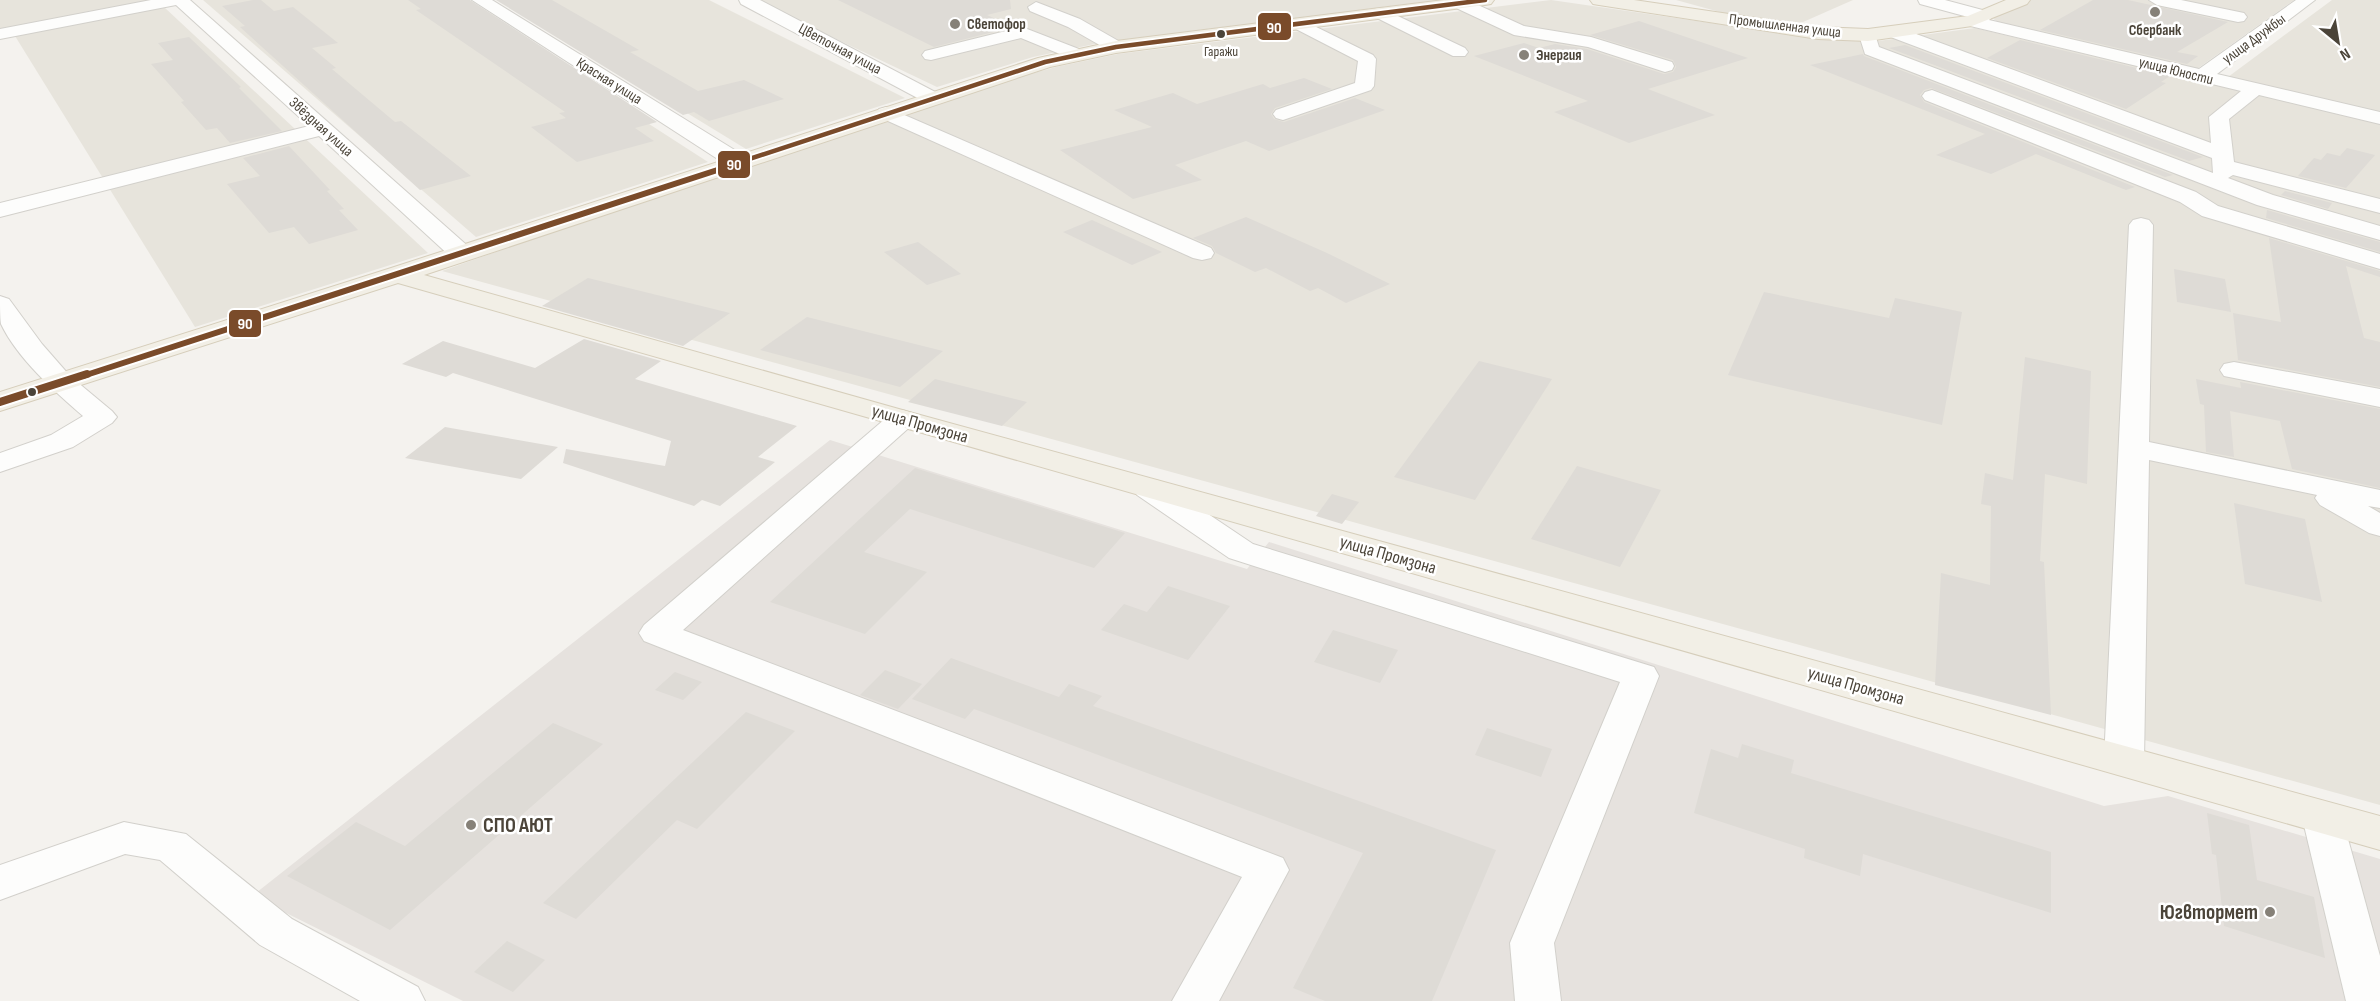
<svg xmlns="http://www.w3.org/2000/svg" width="2380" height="1001" font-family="'Sofia Sans Condensed',sans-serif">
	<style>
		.residential { fill: #e7e4dc }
		.industrial { fill: #e6e2de }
		.building { fill: #dedbd6 }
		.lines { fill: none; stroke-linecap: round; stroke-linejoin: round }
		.minor-casing { stroke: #d2d0cb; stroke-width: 2 }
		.major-casing { stroke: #d6cebb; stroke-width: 2 }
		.minor { fill: #fdfdfc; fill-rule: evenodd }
		.major { fill: #f2efe6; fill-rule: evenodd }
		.bus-1-far2-casing { stroke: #fff; stroke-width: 8 }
		.bus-1-far1-casing { stroke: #fff; stroke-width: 10 }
		.bus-1-casing { stroke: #fff; stroke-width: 12 }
		.bus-1-far2 { stroke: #7a4b2a; stroke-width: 4.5 }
		.bus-1-far1 { stroke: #7a4b2a; stroke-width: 6 }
		.bus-1 { stroke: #7a4b2a; stroke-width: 8 }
		.poi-dot { fill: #868178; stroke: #fff; stroke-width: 2 }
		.bus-dot { fill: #4b4439; stroke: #fff; stroke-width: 2 }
		.labels { text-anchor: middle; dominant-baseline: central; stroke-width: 5; stroke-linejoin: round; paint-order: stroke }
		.far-bus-label { font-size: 14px; fill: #4b4439; stroke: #fff }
		.far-poi-label { font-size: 15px; font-weight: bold; fill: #4b4439; stroke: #fff; text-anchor: start }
		.far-street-label { font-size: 15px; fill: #4b4439; stroke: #fff }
		.street-label { font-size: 18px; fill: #4b4439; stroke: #fff }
		.near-poi-label { font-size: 21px; font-weight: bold; fill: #4b4439; stroke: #fff; text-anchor: start }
		.line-badge { stroke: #fff; stroke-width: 2 }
		.badge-label { font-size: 16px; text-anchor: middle; font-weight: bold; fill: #fff }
	</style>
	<rect width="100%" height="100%" fill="#f4f2ee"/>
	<g class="residential">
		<polygon points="0,0 150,0 0,30"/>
		<polygon points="203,0 457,0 708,162 476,237"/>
		<polygon points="502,0 709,0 905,98 746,149"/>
		<polygon points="754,0 1438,0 1104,42 1033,57 937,87"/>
		<polygon points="1551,0 1822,39 1878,41 1975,28 2380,124 2380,805 442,271 886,113 1056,67 1118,54"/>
		<polygon points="1676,0 1853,0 1794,26 1793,32"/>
		<polygon points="2030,0 2294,0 2194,71 2003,26 1991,17"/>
		<polygon points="2332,0 2380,0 2380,112 2228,77"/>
		<polygon points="164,7 428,253 195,327 15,36"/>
	</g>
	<polygon class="industrial" points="830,440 1247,569 1269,542 2104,806 2168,796 2380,859 2380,1001 463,1001 252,896"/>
	<g class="building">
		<polygon points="253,0 261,0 274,11 293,7 338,43 312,48 336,68 332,69 395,122 401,121 471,176 420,190 240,27 245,26 222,6"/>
		<polygon points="408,0 470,0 657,122 635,128 654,141 577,162 531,127 566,118 559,113 565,112 416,10 421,9"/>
		<polygon points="496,0 552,0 639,50 630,52 698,91 744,80 784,99 709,121 694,112 683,115"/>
		<polygon points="838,0 1010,0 1011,9 987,15 1013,27 934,47"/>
		<polygon points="2093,0 2128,0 2228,22 2177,52 2198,56 2187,64 2040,30"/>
		<polygon points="1639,21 1748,58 1648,89 1715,115 1629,143 1554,112 1588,101 1474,56 1524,43 1539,48 1555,44 1587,49 1664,74 1673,72 1676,67 1673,60 1590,35"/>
		<polygon points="189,37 241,87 239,88 282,131 230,143 217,128 206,130 181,102 184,101 151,64 173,60 158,43"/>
		<polygon points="2020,40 2170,76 2161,82 2166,83 2126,109 1987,58"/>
		<polygon points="1905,45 2203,157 2189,161 1889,48"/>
		<polygon points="1863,54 1864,56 2173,175 2165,177 1931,88 1924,90 1920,95 1924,102 2135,187 2126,190 2036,154 1991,174 1936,155 1985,134 1810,65"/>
		<polygon points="1304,78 1332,89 1275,108 1271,114 1274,119 1284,122 1355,98 1385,110 1269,151 1246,141 1175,165 1202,180 1133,199 1060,150 1152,127 1114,110 1173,93 1197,104 1263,84 1270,88"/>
		<polygon points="289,146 330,190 327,191 344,209 339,210 358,230 309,244 294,227 269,233 227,184 260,176 243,158"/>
		<polygon points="2347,148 2375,155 2346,188 2298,176 2314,158 2321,160 2327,153 2340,156"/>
		<polygon points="2285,191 2332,203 2328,209 2281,195"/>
		<polygon points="2267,210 2380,242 2380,252 2266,218"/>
		<polygon points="1246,217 1327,253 1390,284 1346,303 1318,288 1310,291 1266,268 1255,272 1216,253 1212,246 1193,238"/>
		<polygon points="1092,220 1162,252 1132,265 1063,232"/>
		<polygon points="2269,238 2380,271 2380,277 2346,266 2364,338 2380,342 2380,387 2238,360 2233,313 2281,322"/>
		<polygon points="918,242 961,274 927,285 884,252"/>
		<polygon points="2174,269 2225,279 2231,312 2177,302"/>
		<polygon points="588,278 730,313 683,346 542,306"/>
		<polygon points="1764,292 1889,318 1895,298 1962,312 1942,425 1728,375"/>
		<polygon points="807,317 943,351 900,387 760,350"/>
		<polygon points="584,339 661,361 635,379 797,426 758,457 775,462 720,506 702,500 694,506 563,463 566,449 665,466 671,441 453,373 446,377 402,364 443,341 535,368"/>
		<polygon points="2025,357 2091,371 2087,484 2045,474 2040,561 2044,562 2051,715 1935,685 1941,573 1990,585 1991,506 1981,504 1985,473 2013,480"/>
		<polygon points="1479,361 1552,379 1475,500 1394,477"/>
		<polygon points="935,379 1027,402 1002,426 908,402"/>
		<polygon points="2196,379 2241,388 2240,382 2380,409 2380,488 2292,469 2280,421 2230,411 2234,457 2206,452 2204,405 2200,404"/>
		<polygon points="445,427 558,447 521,479 405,458"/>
		<polygon points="1577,466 1661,490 1620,567 1531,539"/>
		<polygon points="915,468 1125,533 1094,568 910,509 864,552 927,572 865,634 770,602"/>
		<polygon points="1332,494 1359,502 1342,524 1316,516"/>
		<polygon points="2234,503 2305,519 2322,602 2245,584"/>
		<polygon points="1168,586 1230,606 1188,660 1101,630 1124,604 1147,612"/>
		<polygon points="1333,630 1398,650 1380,683 1314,662"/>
		<polygon points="951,658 1059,697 1069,684 1102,696 1093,706 1496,850 1432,1001 1325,1001 1293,988 1363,853 974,709 965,719 912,699"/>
		<polygon points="885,670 922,684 898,709 860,695"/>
		<polygon points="675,672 702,682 683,700 655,690"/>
		<polygon points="746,712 795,731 697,829 677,820 576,919 543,903"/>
		<polygon points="553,723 603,744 390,930 287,876 356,822 405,846"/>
		<polygon points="1487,728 1552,749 1541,777 1475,755"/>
		<polygon points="1742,744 1794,760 1791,773 2051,852 2051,913 1863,854 1860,876 1804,858 1805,849 1694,813 1711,749 1738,758"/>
		<polygon points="2207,813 2249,825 2257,880 2314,897 2325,958 2224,926 2216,855 2212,854"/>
		<polygon points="507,941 545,960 513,992 474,972"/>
	</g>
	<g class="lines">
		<g class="minor-casing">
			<g id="minor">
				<polygon points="151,0 190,0 470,248 473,253 470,258 461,260 452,258 319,136 0,217 0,203 309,126 176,5 0,39 0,29"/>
				<polygon points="472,0 492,0 746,157 749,162 746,167 738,168 730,167"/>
				<polygon points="739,0 760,0 939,94 942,98 939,102 925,102 741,4"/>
				<polygon points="1454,0 1467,0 1524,26 1591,37 1672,62 1674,66 1672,70 1665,72 1588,47 1514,35 1454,7 1452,3"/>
				<polygon points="1918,0 1945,0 1990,12 1993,16 1989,20 2199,69 2296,0 2315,0 2217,74 2380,112 2380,124 2259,95 2229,119 2234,162 2380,199 2380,213 2233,175 2228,178 2273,195 2380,226 2380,240 2257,205 1865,54 1859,35 1862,31 1874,31 1879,47 2213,173 2212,158 1888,36 1885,32 1888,28 1900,28 2211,143 2209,117 2241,91 1966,25 1963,21 1968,17 1920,4"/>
				<polygon points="2149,0 2181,0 2244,13 2247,17 2244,21 2238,22 2157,5"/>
				<polygon points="1036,2 1080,19 1122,43 1125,47 1122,51 1110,51 1068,27 1030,11 1028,7"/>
				<polygon points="1381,8 1465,48 1468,52 1465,56 1453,56 1375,17 1372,13 1375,9"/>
				<polygon points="1300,19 1373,55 1376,59 1374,86 1371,90 1283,120 1276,118 1273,114 1276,110 1355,83 1358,61 1294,28 1291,24 1294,20"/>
				<polygon points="1022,27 1084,51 1087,55 1084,59 1072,59 1021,38 931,60 925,59 922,55 925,51"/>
				<polygon points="1932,90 2196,192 2218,206 2380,254 2380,269 2202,216 2180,202 1925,100 1922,96 1925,92"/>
				<polygon points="886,107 1211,248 1214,253 1211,258 1202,260 1193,258 879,117 876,113 879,109"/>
				<polygon points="2141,218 2149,220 2153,225 2149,442 2380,490 2380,508 2368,506 2380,513 2380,536 2369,533 2320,505 2315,498 2317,495 2149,460 2144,761 2138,771 2124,775 2110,771 2104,761 2129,225 2133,220"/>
				<path d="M0,296L9,299L42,344L70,376L112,411L117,417L112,423L73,447L0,472V453L51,435L83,416C55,392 17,358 1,324C0,317 0,305 0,296Z"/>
				<polygon points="2234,362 2380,389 2380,407 2224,376 2220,370 2224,364"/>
				<polygon points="902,410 912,413 917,419 912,425 683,630 1283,858 1289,870 1219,1001 1172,1001 1242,877 644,641 639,633 644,625 892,413"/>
				<polygon points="1148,479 1159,481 1253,544 1654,667 1659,676 1554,943 1561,1001 1515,1001 1510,943 1620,682 1229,558 1137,495 1132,488 1137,481"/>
				<polygon points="2322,801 2336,806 2342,817 2380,956 2380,1001 2346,1001 2302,817 2308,806"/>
				<polygon points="124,822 186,834 292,919 418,987 425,1001 360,1001 260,945 160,860 125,854 0,900 0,865"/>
			</g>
		</g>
		<g class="major-casing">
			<g id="major">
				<polygon points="1444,0 1494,0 1491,4 1485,5 1116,53 1050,67 424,275 913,413 2380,816 2380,850 398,283 0,411 0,392 388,269 1038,58 1116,41"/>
				<polygon points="1590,0 1634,0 1818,27 1868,29 1968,16 2006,0 2030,0 2027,4 1972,26 1868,41 1818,39 1599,5 1593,4"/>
			</g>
		</g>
		<use href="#minor" class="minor"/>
		<use href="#major" class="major"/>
		<g class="bus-1-far2-casing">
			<polyline id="bus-1-far2" points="734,164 1045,62 1116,47 1485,0"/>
		</g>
		<g class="bus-1-far1-casing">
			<polyline id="bus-1-far1" points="83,376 739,163"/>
		</g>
		<g class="bus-1-casing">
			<polyline id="bus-1" points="0,402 87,374"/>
		</g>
		<use href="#bus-1-far2" class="bus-1-far2"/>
		<use href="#bus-1-far1" class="bus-1-far1"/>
		<use href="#bus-1" class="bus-1"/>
	</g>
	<g class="poi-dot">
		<circle cx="2155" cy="12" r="6"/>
		<circle cx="955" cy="24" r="6"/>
		<circle cx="1524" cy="55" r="6"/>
		<circle cx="471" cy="825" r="6"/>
		<circle cx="2270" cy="912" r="6"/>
	</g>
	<g class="bus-dot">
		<circle cx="1221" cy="34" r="5"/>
		<circle cx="32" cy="392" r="5"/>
	</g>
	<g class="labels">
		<g class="far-bus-label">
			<text x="1221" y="51">Гаражи</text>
		</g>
		<g class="far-poi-label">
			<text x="967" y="24">Светофор</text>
			<text x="2155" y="30" text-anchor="middle">Сбербанк</text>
			<text x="1536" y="55">Энергия</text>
		</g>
		<g class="far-street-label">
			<text transform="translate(1785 26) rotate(7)">Промышленная улица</text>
			<text transform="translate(2254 39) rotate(-36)">улица Дружбы</text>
			<text transform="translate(840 49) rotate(28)">Цветочная улица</text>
			<text transform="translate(2176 71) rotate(14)">улица Юности</text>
			<text transform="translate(609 81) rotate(32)">Красная улица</text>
			<text transform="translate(321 127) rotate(42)">Звёздная улица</text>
		</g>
		<g class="street-label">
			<text transform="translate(920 424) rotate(16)">улица Промзона</text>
			<text transform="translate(1388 555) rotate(16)">улица Промзона</text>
			<text transform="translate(1856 686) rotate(16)">улица Промзона</text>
		</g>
		<g class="near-poi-label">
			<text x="483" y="825">СПО АЮТ</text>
			<text x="2258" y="912" text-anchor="end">Югвтормет</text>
		</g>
	</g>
	<g class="line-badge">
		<rect x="1257" y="12" width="35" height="29" rx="6" fill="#7a4b2a"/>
		<rect x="717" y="150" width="34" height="29" rx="6" fill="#7a4b2a"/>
		<rect x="228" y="309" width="34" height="29" rx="6" fill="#7a4b2a"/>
	</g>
	<g class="badge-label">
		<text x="1274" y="33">90</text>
		<text x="734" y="170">90</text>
		<text x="245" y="329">90</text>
	</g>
	<g transform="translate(2338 42) rotate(150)" stroke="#ffffff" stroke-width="4.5" paint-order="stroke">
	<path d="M0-4.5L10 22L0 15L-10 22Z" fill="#4b4439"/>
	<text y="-9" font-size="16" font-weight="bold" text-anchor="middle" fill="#4b4439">N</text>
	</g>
</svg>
